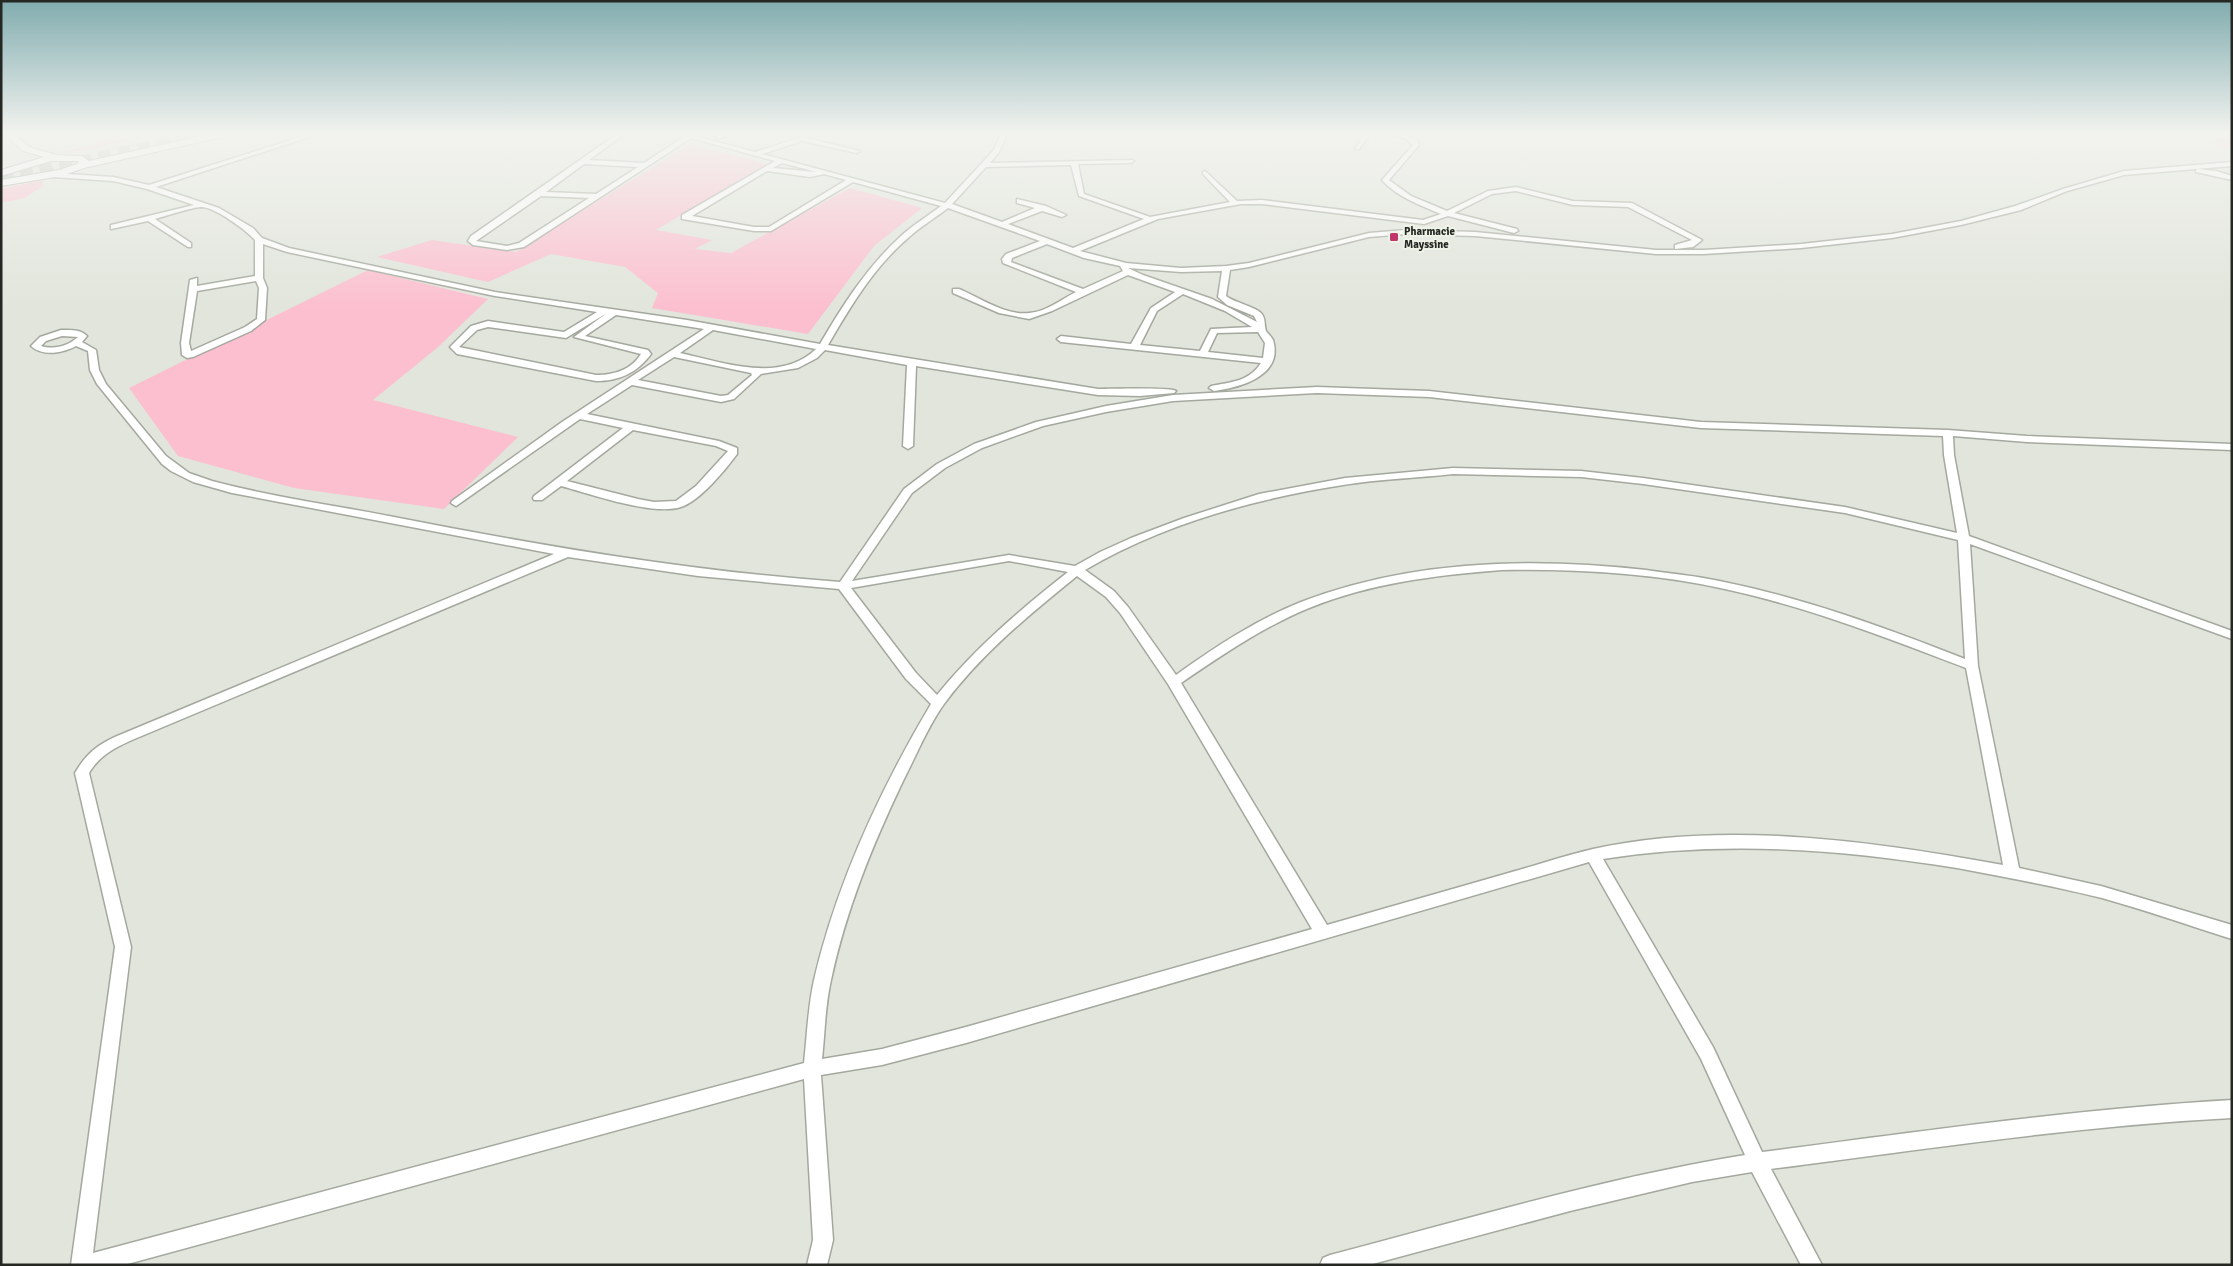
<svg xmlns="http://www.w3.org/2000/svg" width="2233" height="1266" font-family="Signika,sans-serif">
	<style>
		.green { fill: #fcbfcf }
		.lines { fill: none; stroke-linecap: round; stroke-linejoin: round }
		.highway-tunnel { stroke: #bbbfb6; stroke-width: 13; stroke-dasharray: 13 7; stroke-linecap: butt }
		.street-casing { stroke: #a4a89e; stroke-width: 3 }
		.secondary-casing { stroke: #a4a89e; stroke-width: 2 }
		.street { fill: #fff; fill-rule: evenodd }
		.secondary { fill: #fff; fill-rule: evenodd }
		.poi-dot { fill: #c0356b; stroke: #eef3e8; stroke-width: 2 }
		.labels { text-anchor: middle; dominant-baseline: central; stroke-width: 4; stroke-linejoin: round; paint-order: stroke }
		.far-poi-label { font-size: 11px; font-weight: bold; fill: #252723; stroke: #eef3e8; text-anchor: start }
	</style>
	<rect width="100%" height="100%" fill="#e1e5db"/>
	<g class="green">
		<polygon points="151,132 169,132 70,153 60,152"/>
		<polygon points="2206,132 2232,132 2232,150 2218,146"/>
		<polygon points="690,144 767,164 656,230 712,240 695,249 731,253 850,188 922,208 874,246 808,334 652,308 658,293 625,267 551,254 488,282 377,257 432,240 516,252"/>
		<polygon points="43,180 42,187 24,198 1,203 1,189"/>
		<polygon points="368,270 488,299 437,348 373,400 518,437 444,509 294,488 178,456 129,388"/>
	</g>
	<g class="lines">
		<polyline class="highway-tunnel" points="1,180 216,132"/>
		<g class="street-casing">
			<g id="street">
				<polygon points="6,132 21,132 8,135"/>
				<path d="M316,132H324L156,187L219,208L253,228L262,238L289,248L495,292L687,320L820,344C843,305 867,267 901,236C913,225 928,216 941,206L853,182L771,231H754L682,219V215L775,161L691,138L524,247L507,250L473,245L468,241L471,236L620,132H627L589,160L644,163L684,137L671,132H680L755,152L802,137L860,151L857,153L802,141L762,154L945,203L993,151L1002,132H1008L999,152L990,163L1133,160L1134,161L1131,163L1078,164L1084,194L1150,217L1230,202L1203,174V172L1205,171L1237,201L1262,200L1423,220L1441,214C1420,205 1397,197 1382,180L1413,145L1405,138L1383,132C1396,131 1407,133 1418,141L1419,145L1389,180L1411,196L1447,211L1488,191L1516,187L1573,201L1632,203L1702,240L1693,247L1675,249V245L1692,240L1628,207L1573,205L1516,191L1492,194L1454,213L1517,229L1518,231L1514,233L1448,216L1424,224L1262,204H1241L1158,219L1080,251L1126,263L1181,268L1226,266L1249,263L1369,233L1406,230L1475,232L1656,250H1704L1801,244L1892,234L1961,221L2015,206L2063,189L2124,171L2232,162V166L2124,175L2067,191L2021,210L1961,225L1892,238L1801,248L1704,254H1656L1475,236L1406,234L1369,237L1249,267L1230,270L1226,296C1235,303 1254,306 1261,313C1266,318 1264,326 1266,331C1268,334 1271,336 1273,340C1284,376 1239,388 1214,391L1209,388L1211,386C1230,382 1249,382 1261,363L1061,342L1057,339L1061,336L1131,344L1151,308L1175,292L1128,275L1052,311L1029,319L999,313L953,293V289H959C980,298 1006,316 1029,313C1046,312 1062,299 1076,292L1003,263L1002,259L1006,254L1040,241L948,208C935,218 920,227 908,238C874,267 850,307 828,345L1098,389C1110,389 1171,387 1176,391L1174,393L1140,396L1098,395L916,366L913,446L908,449L903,446L907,365L825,350L817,358L798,368L761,374L734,399L721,402L632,385L587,414L719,441L737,448V454C726,469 700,501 681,507C652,516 591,494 561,486L542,500H534L533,498L534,496L623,428L580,419L456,506L451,503L452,501L562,422L704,329L616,315L585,336L648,350L651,354C637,373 619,381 596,381L457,354L450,347L471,326L488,321L564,332L597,312L495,296L287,252L263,244V278L267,288L265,320L251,331L193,357L187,358L182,355L181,343L190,280L197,278V286L255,276V240C246,230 216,208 202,207C192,207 166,216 155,219L191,243V247H188L148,221L111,229V225L194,205L147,189L113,181L53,177L50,175L53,173L113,177L149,185ZM782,163L817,172L773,168ZM584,164L638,167L596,194L546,192ZM1071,165L1079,196L1144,219L1073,248L1008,224L1042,211L1062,217L1066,215L1046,206L1017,199V203L1035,208L1002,222L952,204L986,167ZM767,171L810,177L824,174L846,180L769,227H754L692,216ZM541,196L589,198L519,243L507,246L476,241ZM1047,244L1084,258L1120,266L1123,271L1083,289L1011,262L1012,258ZM1128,268L1181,272L1222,271L1218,297L1227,305L1254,316L1257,322L1212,299L1143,275ZM256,281L259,288L257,319L245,327L191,351L189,343L197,291ZM1183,294L1225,311L1252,327L1211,329L1200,351L1140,345L1157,311ZM607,313L574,337L641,354C631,370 614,375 596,375L459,347L477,330L488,327L566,338ZM713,330L816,349C780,384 722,362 680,353ZM1258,332L1265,343L1263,358L1208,352L1217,333ZM674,357L751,373L752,375L728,395L721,396L638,380ZM633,430L716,446L728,451L696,486L676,501L654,502L638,499L567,481Z"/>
				<polygon points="728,132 736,132 719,139 716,137"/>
				<polygon points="1366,132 1372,132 1359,149 1355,149"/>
				<polygon points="2198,169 2216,171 2232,176 2232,180 2196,172 2196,170"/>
				<path d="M61,330C71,330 80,329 87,336L82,342L96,350L99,370L106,384L166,456L189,473L212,481C271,497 333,505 394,517C542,546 689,571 840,582L904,489L937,464L974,444L1036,422L1106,406L1173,395L1317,387L1429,391L1701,422L1948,430L2027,436L2232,444V450L2027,442L1953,436L1954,455L1969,536L2232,631V639L1970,544L1978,666L2019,868L2101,886L2232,925V939C2188,925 2145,910 2102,898C2054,886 2005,877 1957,868C1839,849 1722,840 1603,859L1713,1047L1762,1152C1918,1132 2075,1109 2232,1100V1118C2078,1126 1924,1149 1771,1169L1822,1265H1801L1752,1172L1692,1182L1570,1211L1369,1265H1320L1323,1258L1330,1255C1467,1219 1604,1178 1745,1155L1701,1059L1589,862L966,1043L882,1065L821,1075L833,1240L827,1265H807L813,1240L804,1079L124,1265H71L115,947L75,773C87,752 100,743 122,734L554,554L232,493L193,482L171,471L162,464L97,384L90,370L88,351L76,346C63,353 43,357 31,346L40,337ZM62,336L78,337C68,346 54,350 41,346L46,341ZM1317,393L1429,397L1701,428L1943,436L1944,455L1957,533L1845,507L1643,478L1581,471L1453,468L1345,478L1259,494L1184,518L1131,538L1100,552L1075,566L1009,555L852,581L912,493L945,468L982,448L1043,426L1106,412L1173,401ZM1453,474L1581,477L1643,484L1845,513L1958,540L1965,659C1886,628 1807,599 1724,582C1698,576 1672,574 1646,570C1531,557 1410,560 1301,602C1256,620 1215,647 1176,675L1128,607L1114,591L1085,570C1163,524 1254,499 1343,485C1379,479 1417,478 1453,474ZM568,557L698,576L839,589L906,679L931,704C880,790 837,882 814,980C808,1007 807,1036 804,1063L93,1253L131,947L89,773C99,756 114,748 132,740ZM1009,561L1068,572C1021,609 976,647 937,695L916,673L851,588ZM1502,570C1576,569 1653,573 1725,589C1808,607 1887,638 1966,668L2003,865C1873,841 1723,820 1593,849C1563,856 1534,866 1505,874C1446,891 1386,908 1327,925L1181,683C1222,655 1263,627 1309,608C1370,583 1437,575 1502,570ZM1077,576L1106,597L1120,613L1168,684L1312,929L966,1027L882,1049L822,1059C825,1033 825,1006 831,980C846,910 872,846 903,781C916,756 927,728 944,704C981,654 1029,615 1077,576Z"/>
			</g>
		</g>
		<g class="secondary-casing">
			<polygon id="secondary" points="3,132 12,132 29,147 57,155 82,156 89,161 220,132 236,132 231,135 84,168 61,176 1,186 1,180 59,170 77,164 79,161 51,161 1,176 1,170 44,157 23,151"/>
		</g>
		<use href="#street" class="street"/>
		<use href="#secondary" class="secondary"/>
	</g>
	<linearGradient id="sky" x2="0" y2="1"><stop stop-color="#81acaf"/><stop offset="0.43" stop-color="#f2f3ef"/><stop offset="1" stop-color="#f2f3ef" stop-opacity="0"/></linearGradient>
	<rect width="2233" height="309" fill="url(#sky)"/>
	<rect class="poi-dot" x="1389" y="232" width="10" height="10" rx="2.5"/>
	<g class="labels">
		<g class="far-poi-label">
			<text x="1404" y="231">Pharmacie<tspan x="1404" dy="13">Mayssine</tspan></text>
		</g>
	</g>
	<rect width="2233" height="1266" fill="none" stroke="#252723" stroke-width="5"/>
</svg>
